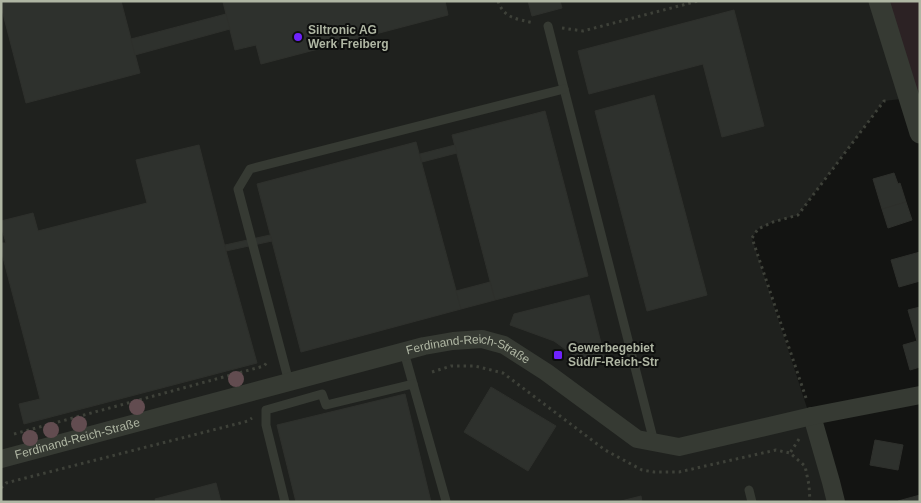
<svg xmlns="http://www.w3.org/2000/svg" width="921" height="503" font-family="Helvetica,sans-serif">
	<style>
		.built { fill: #1f211e }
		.green { fill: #2c2224 }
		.building { fill: #2e312d; stroke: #2e302c }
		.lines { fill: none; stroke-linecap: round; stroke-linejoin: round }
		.path { stroke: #3e4139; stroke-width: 3; stroke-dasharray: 2.5 4; stroke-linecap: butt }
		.service { stroke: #363a33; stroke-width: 9 }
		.minor { stroke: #363a33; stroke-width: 18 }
		.tertiary { stroke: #363a33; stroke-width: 21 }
		.tree { fill: #624c50 }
		.poi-dot { fill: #6f22fd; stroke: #0e0f0e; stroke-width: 2 }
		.labels { text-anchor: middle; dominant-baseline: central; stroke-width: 4; stroke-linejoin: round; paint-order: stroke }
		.poi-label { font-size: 12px; font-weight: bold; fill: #afb6a3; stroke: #0e0f0e; text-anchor: start }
		.street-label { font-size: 12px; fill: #afb6a3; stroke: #0e0f0e }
	</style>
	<rect width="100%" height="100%" fill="#131412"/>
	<polygon class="built" points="1,1 873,1 909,98 884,101 798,215 773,222 758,229 752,238 831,482 831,502 1,502"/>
	<polygon class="green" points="889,1 920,1 920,89 909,98"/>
	<g class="building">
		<polygon points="1,1 121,1 140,73 26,103 1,6"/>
		<polygon points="228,1 445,1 448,15 261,64 256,45 235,50 223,2"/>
		<polygon points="528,1 560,1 562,8 532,16"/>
		<polygon points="734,10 764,126 722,137 703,64 589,94 578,51"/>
		<polygon points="226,14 230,29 135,55 131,39"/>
		<polygon points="654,95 707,295 647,311 595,111"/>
		<polygon points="545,111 588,276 495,300 452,135"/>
		<polygon points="416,142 461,309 301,352 257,184"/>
		<polygon points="199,145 226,251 257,363 24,424 19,404 40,399 1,250 1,243 6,243 1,226 1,221 33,213 38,231 147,203 136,160"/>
		<polygon points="455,145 457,153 422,162 420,154"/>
		<polygon points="894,173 898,184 900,183 906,202 882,209 873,179"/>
		<polygon points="906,202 912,220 888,228 882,209"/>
		<polygon points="270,235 272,241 226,251 225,245"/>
		<polygon points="920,252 920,281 899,287 891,260"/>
		<polygon points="490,282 495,300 461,309 456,291"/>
		<polygon points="589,295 604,355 606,360 587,365 554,341 510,325 514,314"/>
		<polygon points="920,307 920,367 910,370 903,345 917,341 908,310"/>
		<polygon points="491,387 556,426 528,471 464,432"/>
		<polygon points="405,394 431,502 296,502 277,425"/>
		<polygon points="875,440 903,445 898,470 870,465"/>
		<polygon points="216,483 221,502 156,502 155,499"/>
		<polygon points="920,495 920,502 898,502 898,501"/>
		<polygon points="641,496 642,502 617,502"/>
	</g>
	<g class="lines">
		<g class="path">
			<path d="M498,1C504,19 518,19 534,23"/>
			<polyline points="562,28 583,31 698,1"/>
			<polyline points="432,372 451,366 475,366 503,373 605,450 642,470 654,472 679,472 776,450 790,453"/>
			<polyline points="806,398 752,238 758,229 773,222 798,215 884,101 889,101"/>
			<polyline points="14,434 264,366 268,361"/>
			<polyline points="799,439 790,453 805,466 809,485 810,502"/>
			<polyline points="1,488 6,483 248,421 252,418"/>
		</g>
		<g class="service">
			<polyline points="548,26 654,442"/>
			<polyline points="404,352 413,384"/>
			<polyline points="289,382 238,189 250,169 564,89"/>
			<polyline points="749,490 752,502"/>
			<polyline points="285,502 266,425 266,410 322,394 326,405 413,384 446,501"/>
		</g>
		<g class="minor">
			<polyline points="812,416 831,482 836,502"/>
			<path id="s1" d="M1,459L424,346L453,341L482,339L504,345L546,372L637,439L679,447L812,416L920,395"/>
		</g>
		<polyline class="tertiary" points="879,1 920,133"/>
	</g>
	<g class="tree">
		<circle cx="236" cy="379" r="8"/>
		<circle cx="137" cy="407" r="8"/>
		<circle cx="79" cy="424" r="8"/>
		<circle cx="51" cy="430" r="8"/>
		<circle cx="30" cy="438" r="8"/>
	</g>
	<g class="poi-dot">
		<circle cx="298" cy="37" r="5"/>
		<rect x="553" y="350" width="10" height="10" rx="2.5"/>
	</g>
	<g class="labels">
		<g class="poi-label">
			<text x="308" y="30">Siltronic AG<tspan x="308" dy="14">Werk Freiberg</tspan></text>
			<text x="568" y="348">Gewerbegebiet<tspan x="568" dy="14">Süd/F-Reich-Str</tspan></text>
		</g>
		<g class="street-label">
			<text stroke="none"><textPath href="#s1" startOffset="484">Ferdinand-Reich-Straße</textPath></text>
			<text stroke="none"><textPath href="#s1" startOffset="79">Ferdinand-Reich-Straße</textPath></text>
		</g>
	</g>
	<rect width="921" height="503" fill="none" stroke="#afb6a3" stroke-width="5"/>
</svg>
